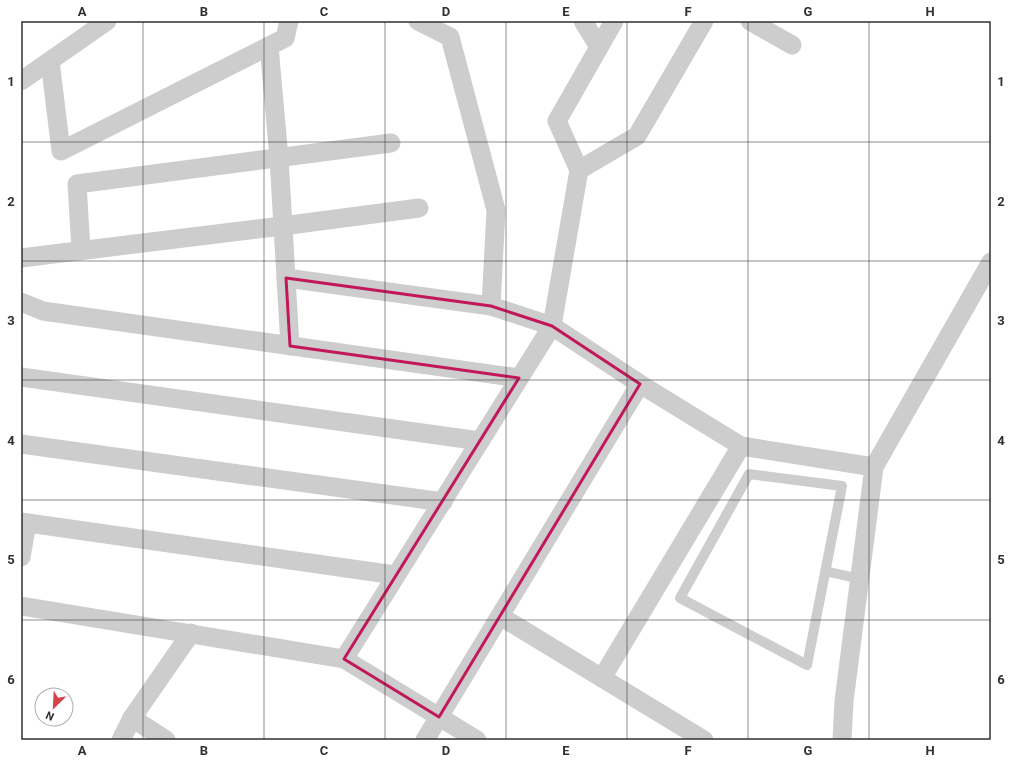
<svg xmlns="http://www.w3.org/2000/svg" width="1012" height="761" font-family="Roboto,sans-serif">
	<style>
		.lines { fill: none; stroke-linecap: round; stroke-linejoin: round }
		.lane { stroke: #cdcdcd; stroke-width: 10 }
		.street { stroke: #cdcdcd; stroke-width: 19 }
		.marked { fill: none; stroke: #c2185b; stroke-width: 3; stroke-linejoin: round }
		.grid { fill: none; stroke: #303030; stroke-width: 1; stroke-opacity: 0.55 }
		.neatline { fill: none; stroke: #303030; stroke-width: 1.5 }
		.grid-label { font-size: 13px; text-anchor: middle; font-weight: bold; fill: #303030 }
	</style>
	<rect width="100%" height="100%" fill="#fff"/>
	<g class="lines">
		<g class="lane">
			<polygon points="749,474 842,486 807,665 680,598"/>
			<polyline points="825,571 860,579"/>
		</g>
		<g class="street">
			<polyline points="418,21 450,37 496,210 491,306"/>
			<polyline points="583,21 599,47"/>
			<polyline points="750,21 792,45"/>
			<polyline points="269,46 279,158 290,346"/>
			<polyline points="50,61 61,151 285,38 289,21"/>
			<polyline points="21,81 107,21"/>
			<polyline points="579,170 637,136 704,21"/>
			<polyline points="81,250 77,184 391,143"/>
			<polyline points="21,258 282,226 419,208"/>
			<polyline points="286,278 491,306 552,326 640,384 741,446 874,467"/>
			<polyline points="21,302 43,311 519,378"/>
			<polyline points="21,377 480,441"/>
			<polyline points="21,444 443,502"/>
			<polyline points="21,522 395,575"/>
			<polyline points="21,557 27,523"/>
			<polyline points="21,606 344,659 477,740"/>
			<polyline points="500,616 704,740"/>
			<polyline points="344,659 552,326 579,170 557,121 614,21"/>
			<polyline points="602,678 741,446"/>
			<polyline points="132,718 166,740"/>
			<polyline points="121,740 132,718 191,633"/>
			<polyline points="425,740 640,384"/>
			<polyline points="842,740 844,701 874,467 991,262"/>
		</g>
	</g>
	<path class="marked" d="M286,278L491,306L552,326L640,384L439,717L344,659L519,378L290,346Z"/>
	<path class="grid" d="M143,21V740M264,21V740M385,21V740M506,21V740M627,21V740M748,21V740M869,21V740M21,142H991M21,261H991M21,380H991M21,500H991M21,620H991"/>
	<rect width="1012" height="761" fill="none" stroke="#ffffff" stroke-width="44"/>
	<g transform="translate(54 707) rotate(204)"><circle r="19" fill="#ffffff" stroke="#acacac"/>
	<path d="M0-3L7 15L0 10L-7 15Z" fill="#d54349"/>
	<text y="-6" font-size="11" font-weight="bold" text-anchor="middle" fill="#303030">N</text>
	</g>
	<rect x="22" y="22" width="968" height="717" class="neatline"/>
	<g class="grid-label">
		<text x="82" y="16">A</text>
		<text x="204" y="16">B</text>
		<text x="324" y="16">C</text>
		<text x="446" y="16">D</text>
		<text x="566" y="16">E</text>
		<text x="688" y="16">F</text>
		<text x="808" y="16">G</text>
		<text x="930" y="16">H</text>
		<text x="11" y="86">1</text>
		<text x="1001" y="86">1</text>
		<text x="11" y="206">2</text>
		<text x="1001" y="206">2</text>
		<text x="11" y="325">3</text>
		<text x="1001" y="325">3</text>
		<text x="11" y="445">4</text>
		<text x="1001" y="445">4</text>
		<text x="11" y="564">5</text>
		<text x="1001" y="564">5</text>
		<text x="11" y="684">6</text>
		<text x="1001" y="684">6</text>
		<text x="82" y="755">A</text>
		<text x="204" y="755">B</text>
		<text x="324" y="755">C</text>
		<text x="446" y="755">D</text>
		<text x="566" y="755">E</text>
		<text x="688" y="755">F</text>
		<text x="808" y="755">G</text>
		<text x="930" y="755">H</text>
	</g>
</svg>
